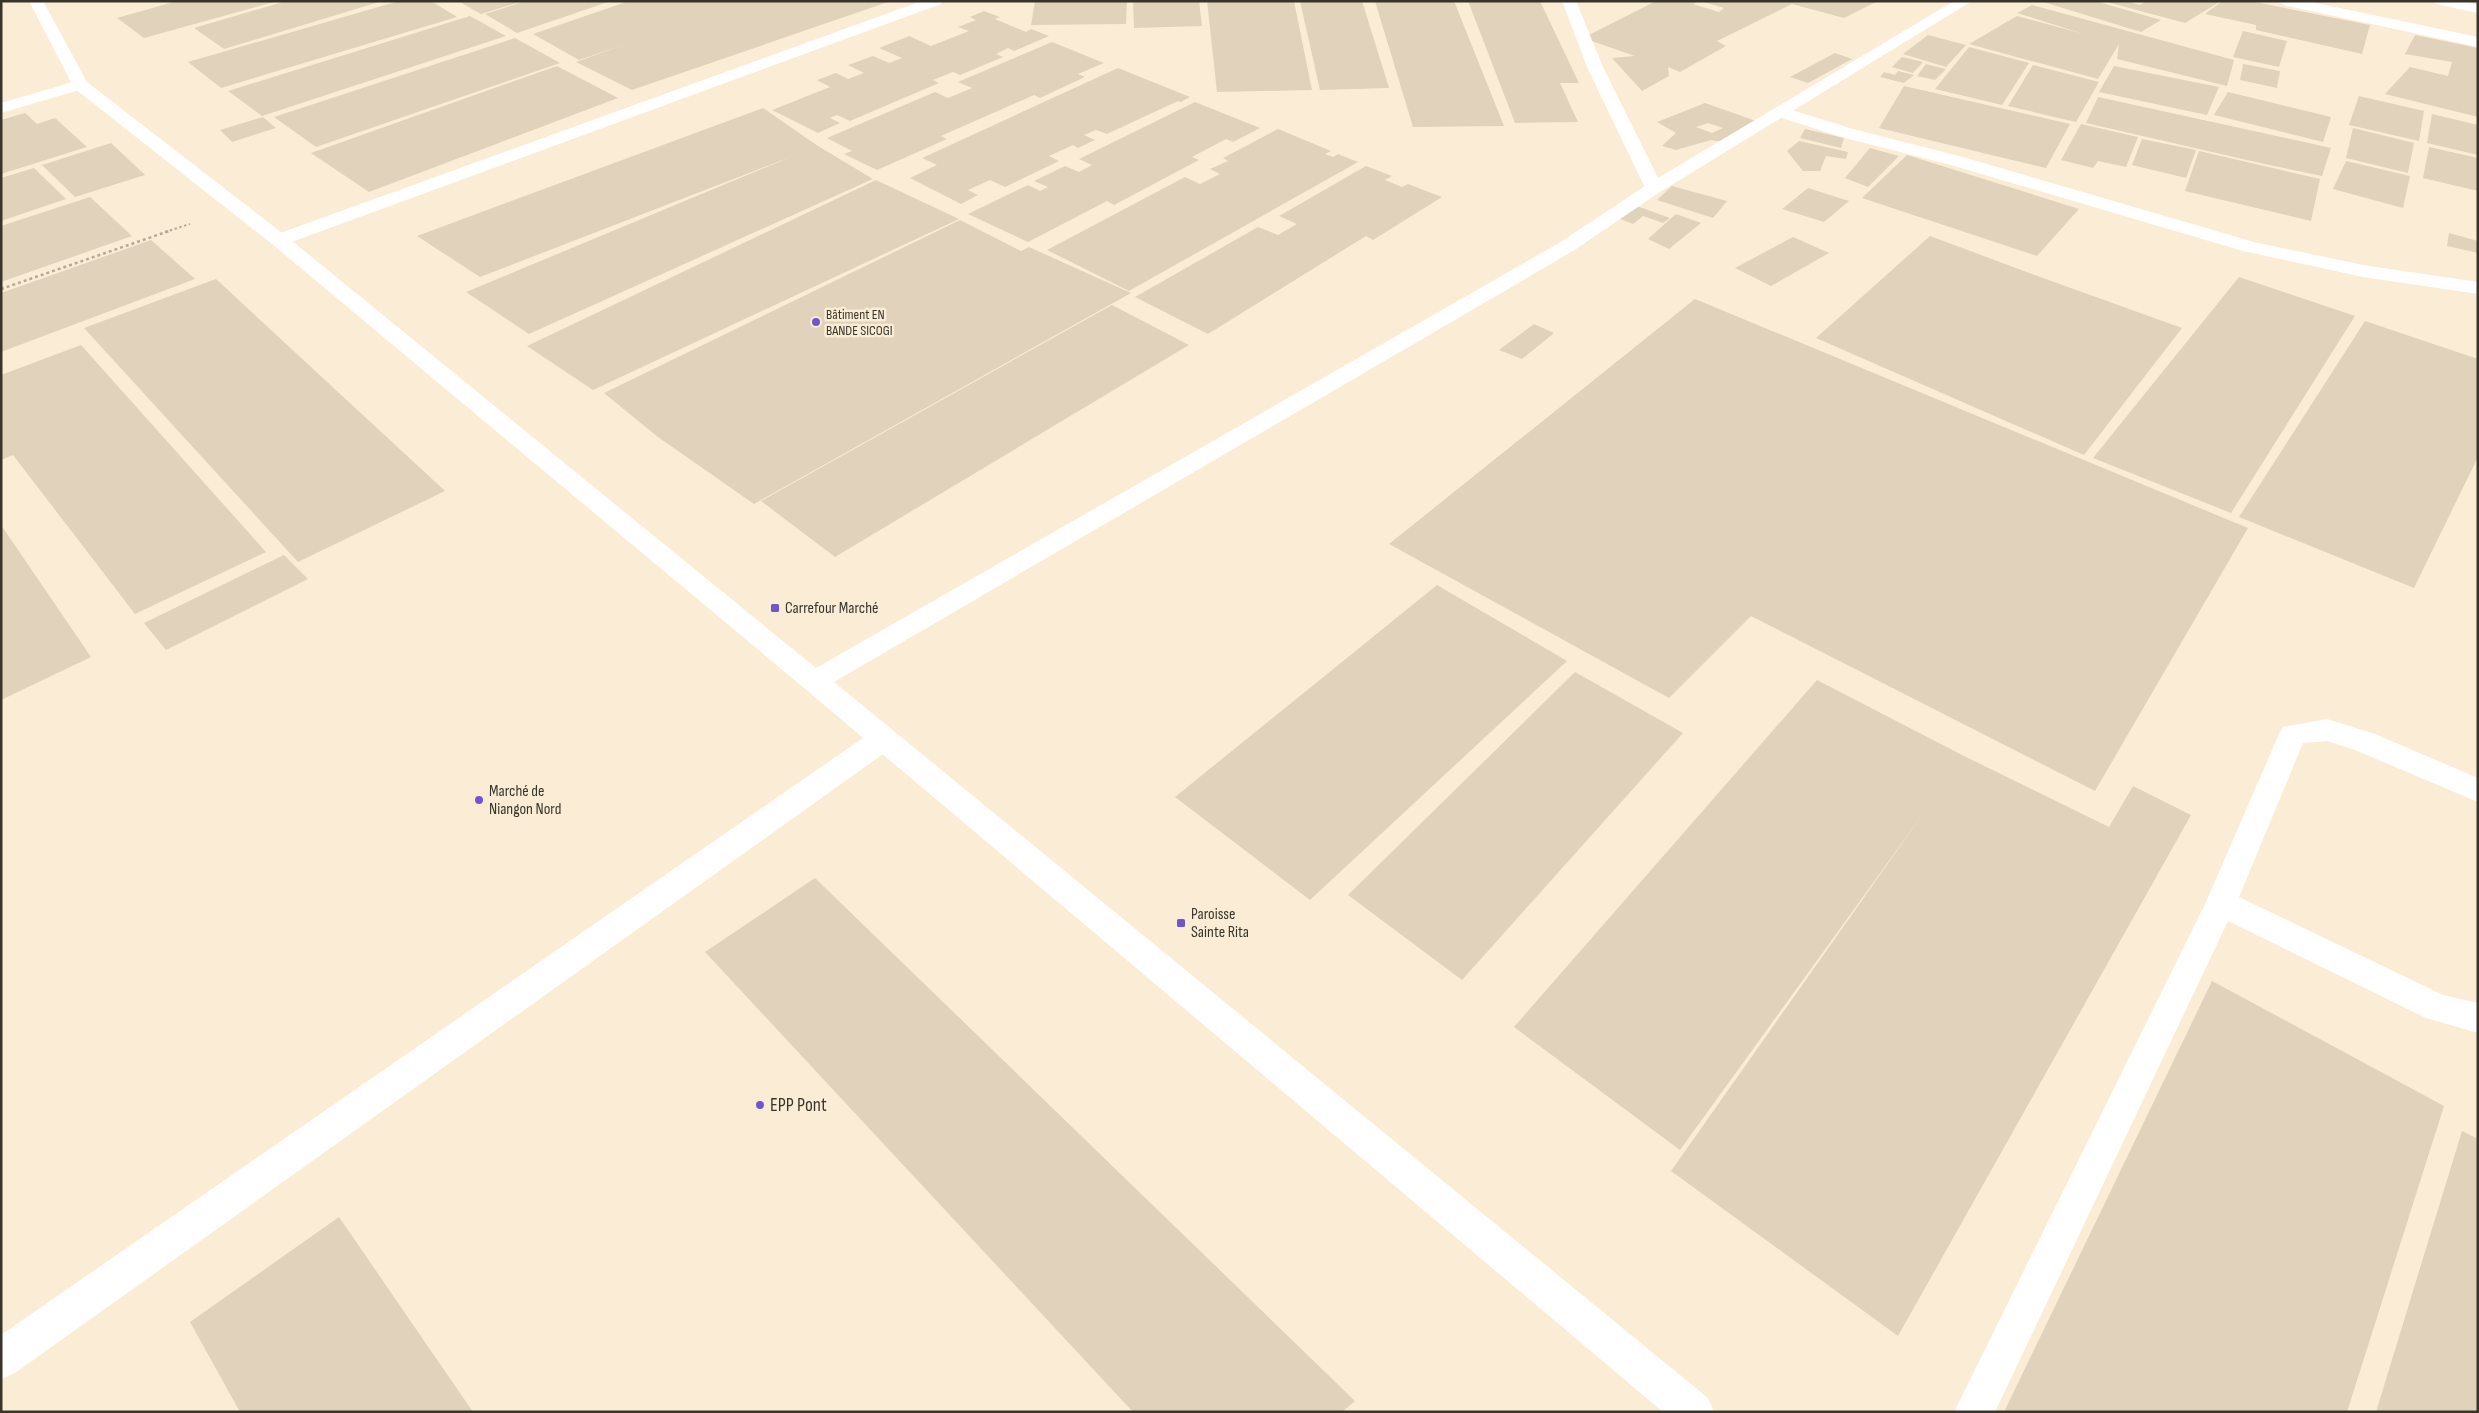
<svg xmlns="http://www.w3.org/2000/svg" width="2479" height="1413" font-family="'Sofia Sans Condensed',sans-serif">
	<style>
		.building { fill: #e0d2bb; fill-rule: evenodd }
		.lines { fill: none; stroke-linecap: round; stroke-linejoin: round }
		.path-far1 { stroke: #b4a997; stroke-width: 2; stroke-dasharray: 2.5 2.5; stroke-linecap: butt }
		.path { stroke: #b4a997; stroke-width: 2.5; stroke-dasharray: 3 3; stroke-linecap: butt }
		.minor { fill: #fff; fill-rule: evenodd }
		.tertiary { fill: #fff; fill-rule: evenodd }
		.poi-dot { fill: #7254ce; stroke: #fbedd5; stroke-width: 2 }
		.labels { text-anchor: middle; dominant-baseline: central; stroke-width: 5; stroke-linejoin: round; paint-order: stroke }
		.far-poi-label { font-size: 14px; fill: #39342b; stroke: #fbedd5; text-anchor: start }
		.poi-label { font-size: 16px; fill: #39342b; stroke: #fbedd5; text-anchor: start }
		.near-poi-label { font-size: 19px; fill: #39342b; stroke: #fbedd5; text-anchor: start }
	</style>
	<rect width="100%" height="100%" fill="#fbedd5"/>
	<g class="building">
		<polygon points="177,1 274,1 274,2 144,38 117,18"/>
		<polygon points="286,1 379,2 224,49 194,28"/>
		<polygon points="399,1 431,1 457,17 221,88 188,62"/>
		<polygon points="458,1 520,1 520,2 481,14"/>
		<polygon points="525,1 608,1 608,2 517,33 485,14"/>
		<polygon points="629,1 888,1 888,2 632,90 576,62 623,45 579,60 533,34"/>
		<polygon points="1035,1 1127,1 1126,24 1031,25"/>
		<polygon points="1133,1 1199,1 1202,26 1134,28"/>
		<polygon points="1207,1 1294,1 1312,90 1217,92"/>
		<polygon points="1300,1 1362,1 1389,88 1320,90"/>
		<polygon points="1375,1 1454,1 1504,126 1413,127"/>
		<polygon points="1468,1 1540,1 1579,83 1560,83 1578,122 1515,123"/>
		<polygon points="1656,1 1699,1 1693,4 1719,12 1724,8 1701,1 1878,1 1844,18 1792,4 1717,41 1726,46 1680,72 1668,67 1669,76 1642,91 1612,58 1635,56 1583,38"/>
		<polygon points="2040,1 2095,1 2161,20 2141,32"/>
		<polygon points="2126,1 2140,5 2146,1 2221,1 2185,23 2107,2"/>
		<polygon points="2222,1 2250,1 2370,25 2362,54 2256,30 2256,25 2205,14"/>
		<polygon points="2032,5 2234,60 2227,86 2117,59 2119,44 2098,79 1969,44 2017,16 2084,34 2017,13"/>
		<polygon points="984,11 1000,17 995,19 1026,32 1031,29 1049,36 1014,51 1008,48 996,54 1003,57 960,75 953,72 933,80 939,83 850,121 837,115 830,118 840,123 818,133 772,110 830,87 817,80 836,73 848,79 864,73 848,65 873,56 889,63 902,58 879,48 909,36 931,46 969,31 958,27 976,20 970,17"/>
		<polygon points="470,16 506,36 262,116 228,91"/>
		<polygon points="2243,31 2287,41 2279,67 2233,57"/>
		<polygon points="1928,35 1966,45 1946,67 1903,54"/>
		<polygon points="2415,35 2478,48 2478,117 2385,94 2410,67 2448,76 2452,62 2405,54"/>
		<polygon points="515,38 560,63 316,147 274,117"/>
		<polygon points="1052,42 1104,63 1078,74 1085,77 1040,98 1034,95 941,136 947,139 877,170 844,154 852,151 827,138 935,92 948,98 972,88 958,82"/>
		<polygon points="1969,47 2029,63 2002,105 1935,89"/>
		<polygon points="1835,53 1852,59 1808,83 1790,77"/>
		<polygon points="1902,57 1923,62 1913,73 1892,67"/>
		<polygon points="1926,64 1946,69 1935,80 1917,76"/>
		<polygon points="2243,64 2280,71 2277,88 2240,80"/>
		<polygon points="2033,65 2099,82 2076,122 2008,106"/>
		<polygon points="557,66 618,98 369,192 311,153"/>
		<polygon points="2114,66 2219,87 2207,115 2099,92"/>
		<polygon points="1118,68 1190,97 1181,102 1178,101 1107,134 1096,130 1084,135 1095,140 1078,148 1073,145 1049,156 1059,161 1005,187 990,180 968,190 978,195 961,204 910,178 937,165 922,158"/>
		<polygon points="1898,71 1914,75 1904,83 1880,77 1884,72 1895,75"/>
		<polygon points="1904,86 2070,124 2046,168 1879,128"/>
		<polygon points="2228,92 2331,117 2323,142 2214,115"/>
		<polygon points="2359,96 2424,111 2419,141 2349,125"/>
		<polygon points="2098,97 2208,121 2331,148 2322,176 2260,163 2086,123"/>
		<polygon points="1195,102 1260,128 1233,142 1226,139 1192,157 1199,160 1114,205 1107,201 1028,242 968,214 1028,185 1040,191 1048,187 1034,181 1065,166 1079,172 1092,165 1079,159"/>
		<path d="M1705,103L1759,122L1724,142L1711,140L1676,150L1662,146L1676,133L1657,122ZM1708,123L1723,128L1712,133L1696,127Z"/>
		<polygon points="763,108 818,146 873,179 529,334 466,292 793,156 480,277 417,236"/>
		<polygon points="25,113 37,124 55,118 87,147 1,174 1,120"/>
		<polygon points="2432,114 2478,125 2478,155 2427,143"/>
		<polygon points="263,117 276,128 232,142 220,130"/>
		<polygon points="2081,124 2138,137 2126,167 2098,161 2093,168 2061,160"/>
		<polygon points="2353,128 2414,143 2408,173 2346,158"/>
		<polygon points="1278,129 1331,151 1325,154 1333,157 1338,154 1358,162 1129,291 1047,250 1185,177 1200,184 1220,174 1210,169 1228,161 1223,158"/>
		<polygon points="1805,129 1844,138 1841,148 1800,138"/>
		<polygon points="2142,139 2196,150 2186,178 2132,165"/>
		<polygon points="1799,141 1848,152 1846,159 1826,156 1820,171 1803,171 1787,151"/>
		<polygon points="111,143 145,175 75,197 42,165"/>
		<polygon points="2429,147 2478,158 2478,191 2423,178"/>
		<polygon points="1870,148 1899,156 1868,187 1845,178"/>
		<polygon points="2199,151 2320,179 2311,221 2185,191"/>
		<polygon points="1907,155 2079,209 2037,256 1862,198"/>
		<polygon points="2346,161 2410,176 2403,208 2333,189"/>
		<polygon points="1366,166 1392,176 1385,180 1402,187 1408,184 1442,197 1373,240 1366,236 1208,334 1135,297 1258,227 1278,235 1297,224 1279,216"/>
		<polygon points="34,168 66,199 1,221 1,178"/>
		<polygon points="876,180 959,219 593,390 527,346"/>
		<polygon points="1672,186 1727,201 1713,218 1657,200"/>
		<polygon points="1808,188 1849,201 1824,222 1782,209"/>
		<polygon points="90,197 132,236 1,282 1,226"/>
		<polygon points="1634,205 1670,218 1663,223 1643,216 1633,224 1613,216"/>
		<polygon points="1676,214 1701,223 1669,249 1648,239"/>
		<polygon points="960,220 1021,251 1029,247 1131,293 754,504 658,437 604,393"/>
		<polygon points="2449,233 2478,241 2478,253 2447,246"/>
		<polygon points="1930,236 2043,278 2182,328 2084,455 1816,338"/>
		<polygon points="1793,237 1829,253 1771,286 1735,268"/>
		<polygon points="151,240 195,279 1,352 1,293"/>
		<polygon points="2239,277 2355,316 2231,513 2093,458"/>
		<polygon points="216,279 445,491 298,562 84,328"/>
		<polygon points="1695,299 2248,528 2095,791 1751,616 1669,698 1389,544"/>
		<polygon points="1112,305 1189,345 835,557 761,501"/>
		<polygon points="2365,321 2478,359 2478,457 2414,588 2239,517"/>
		<polygon points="1534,324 1554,333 1522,359 1499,350"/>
		<polygon points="81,345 266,552 135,614 13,455 1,460 1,375"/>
		<polygon points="1,525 91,657 1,700"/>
		<polygon points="284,555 308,579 166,650 144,623"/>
		<polygon points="1437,585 1567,661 1310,900 1175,797"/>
		<polygon points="1575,672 1683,733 1462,980 1348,895"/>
		<polygon points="1817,680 1964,756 2109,827 2133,786 2191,815 1898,1336 1671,1171 1925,811 1680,1150 1514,1027"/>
		<polygon points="815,878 1355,1401 1342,1412 1133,1412 705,952"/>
		<polygon points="2212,981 2444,1106 2347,1412 2004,1412"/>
		<polygon points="2462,1131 2478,1139 2478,1412 2376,1412"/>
		<polygon points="339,1217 473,1412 240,1412 190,1322"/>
	</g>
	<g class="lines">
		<polyline class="path-far1" points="165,232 190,224"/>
		<polyline class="path" points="1,289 169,231"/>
		<g class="minor">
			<polygon points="922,1 943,1 941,4 286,244 272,244 270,240 272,236"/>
			<polygon points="1562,1 1576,1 1603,67 1663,188 1660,192 1648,192 1645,188 1587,67"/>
			<polygon points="2277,1 2306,1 2478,37 2478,47 2284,5"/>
			<polygon points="2434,1 2463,1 2478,5 2478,13 2436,4"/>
			<polygon points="80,80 88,85 86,88 1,113 1,103"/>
			<polygon points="1782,107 1853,129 1963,157 2254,242 2363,265 2478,282 2478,294 2363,277 2243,251 1951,165 1841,137 1776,116 1774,112 1776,108"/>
			<polygon points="2327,719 2375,734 2478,778 2478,802 2355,750 2327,741 2303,743 2239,897 2443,995 2478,1003 2478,1033 2426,1018 2228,921 1995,1412 1954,1412 2206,902 2279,734 2283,727"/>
			<polygon points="883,728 893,731 897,739 893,747 15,1373 1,1379 1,1335 873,731"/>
		</g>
		<polygon class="tertiary" points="29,1 43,1 87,82 286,236 816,668 1559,243 1648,184 1954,1 1972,1 1660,192 1573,251 834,682 1708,1398 1714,1412 1663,1412 804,688 272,244 74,88"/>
	</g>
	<g class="poi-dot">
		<circle cx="816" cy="322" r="5"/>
		<rect x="770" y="603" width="10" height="10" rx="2.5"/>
		<circle cx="479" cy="800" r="5"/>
		<rect x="1176" y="918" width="10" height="10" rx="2.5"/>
		<circle cx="760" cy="1105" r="5"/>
	</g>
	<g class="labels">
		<g class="far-poi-label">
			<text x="826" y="314">Bâtiment EN<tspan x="826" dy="16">BANDE SICOGI</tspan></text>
		</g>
		<g class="poi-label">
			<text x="785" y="608">Carrefour Marché</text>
			<text x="489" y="791">Marché de<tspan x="489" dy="18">Niangon Nord</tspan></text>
			<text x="1191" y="914">Paroisse<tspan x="1191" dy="18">Sainte Rita</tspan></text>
		</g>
		<g class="near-poi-label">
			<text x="770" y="1105">EPP Pont</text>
		</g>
	</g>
	<rect width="2479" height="1413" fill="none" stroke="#39342b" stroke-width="5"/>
</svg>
